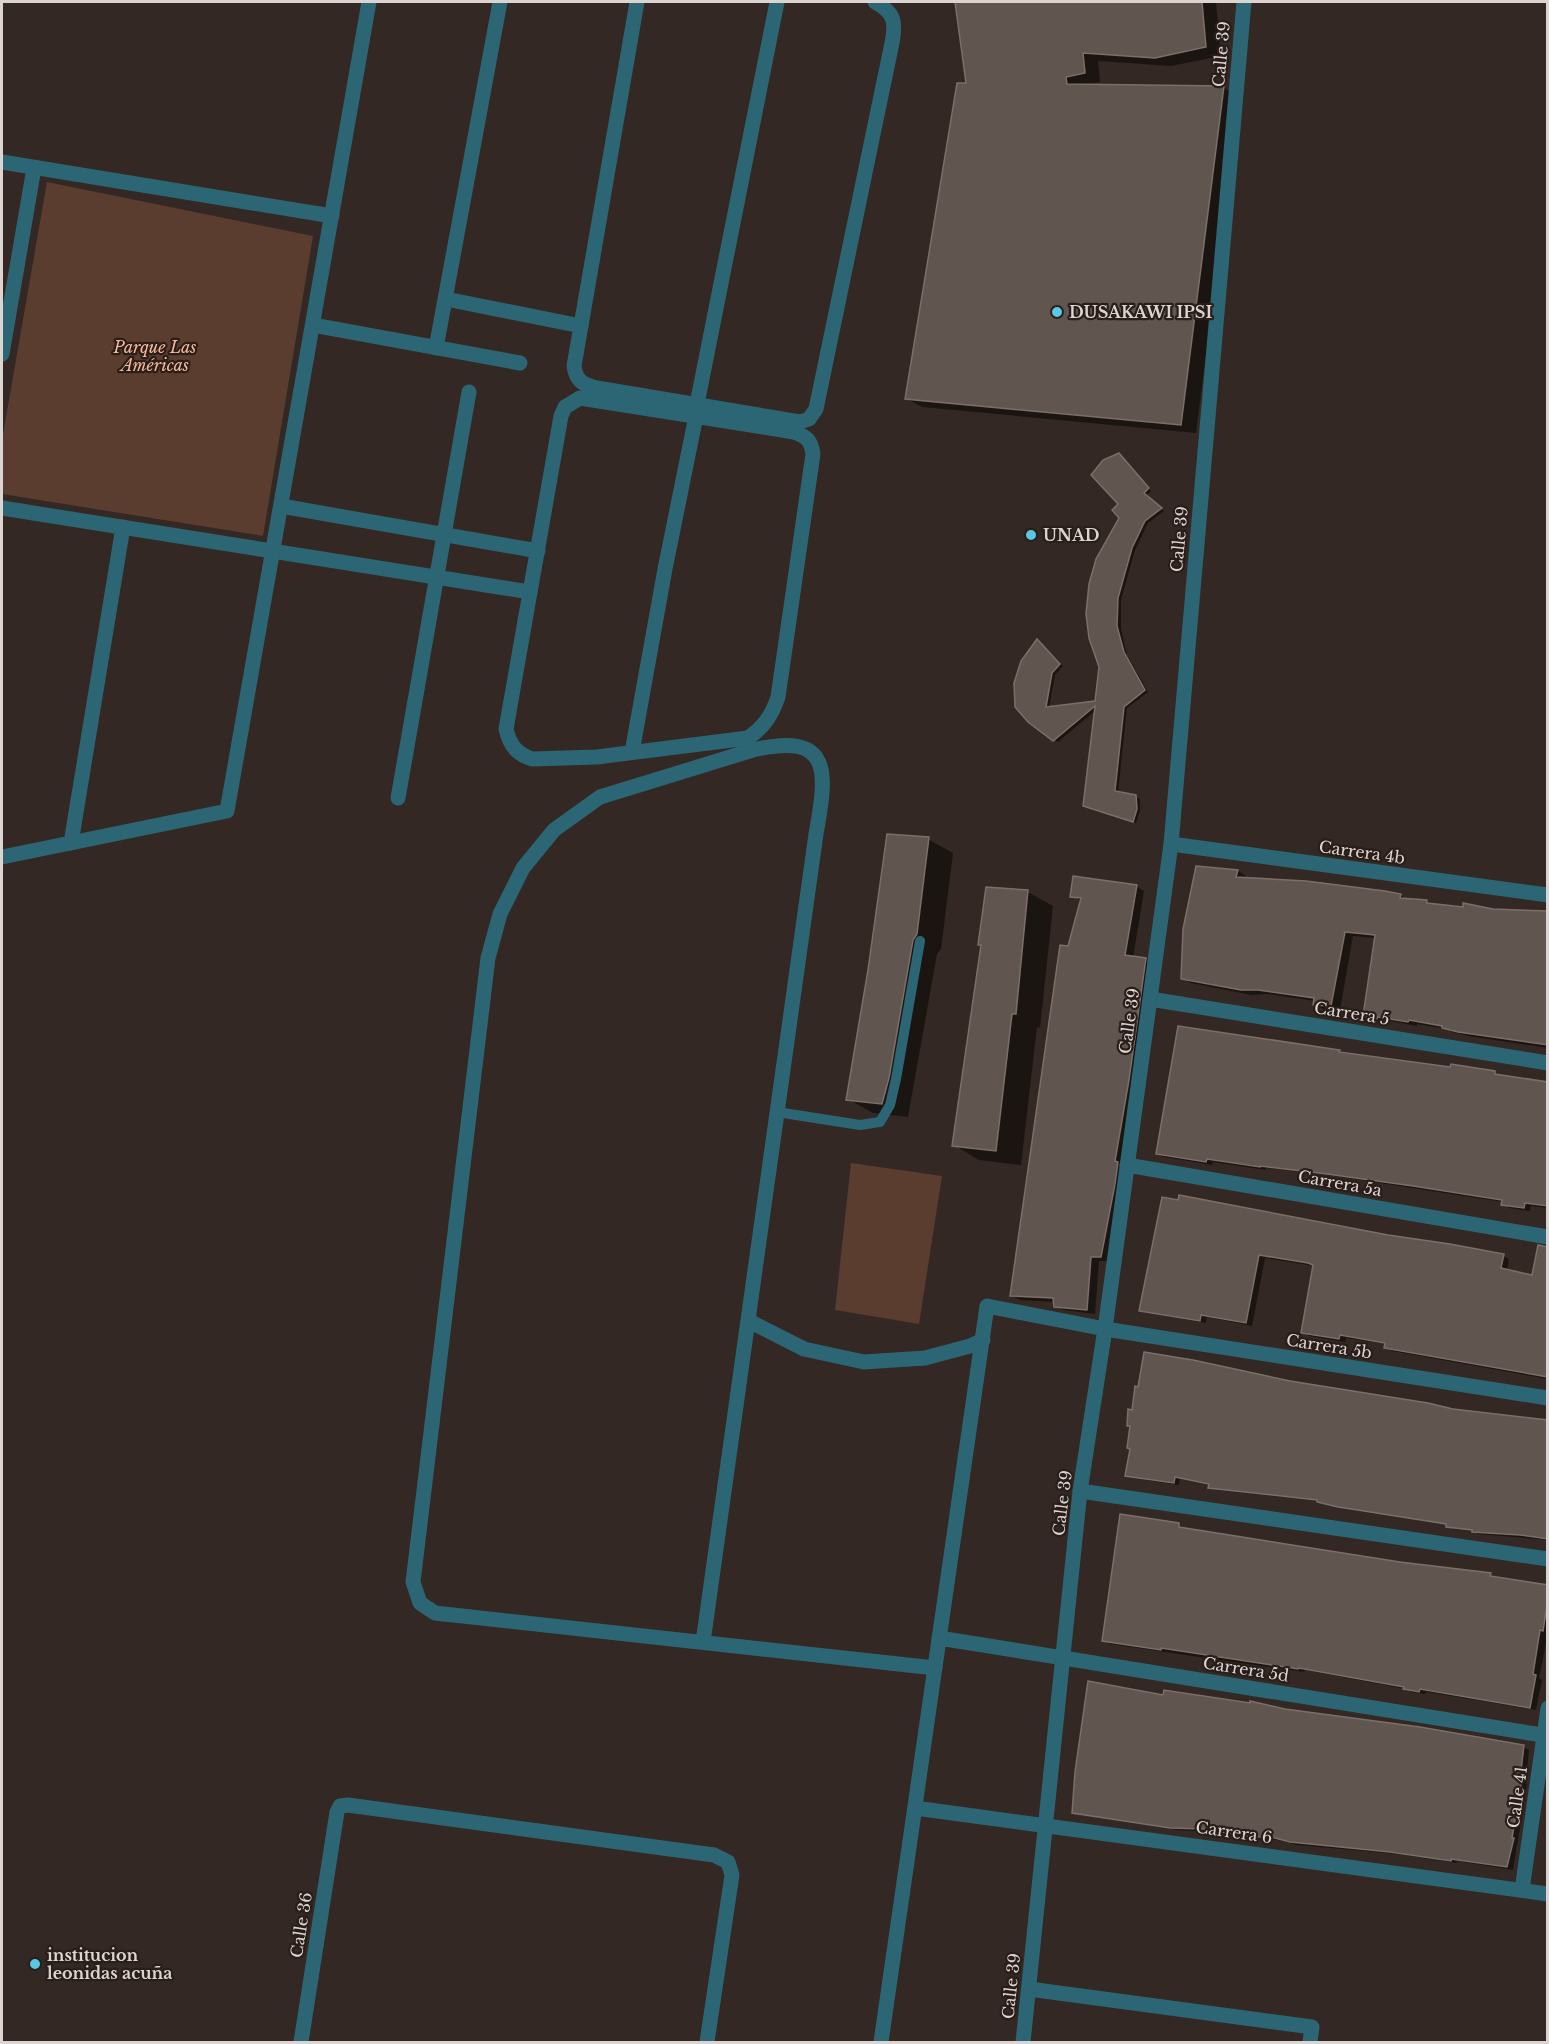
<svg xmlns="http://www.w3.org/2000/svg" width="1549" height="2044" font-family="'Libre Baskerville',serif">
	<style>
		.green { fill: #5a3d2e }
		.shadow { fill: #0007 }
		.building { fill: #61554f; stroke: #7c6f69; stroke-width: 1.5 }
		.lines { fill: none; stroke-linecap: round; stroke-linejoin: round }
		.service { stroke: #2c6573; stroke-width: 10 }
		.minor { stroke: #2c6573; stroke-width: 15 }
		.poi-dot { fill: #59c8e4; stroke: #291e19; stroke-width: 2 }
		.labels { text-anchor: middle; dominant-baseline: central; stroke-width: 4.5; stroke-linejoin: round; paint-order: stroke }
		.street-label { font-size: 16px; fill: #dbd4d1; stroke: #291e19 }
		.poi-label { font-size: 16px; font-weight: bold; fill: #dbd4d1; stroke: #291e19; text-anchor: start }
		.park-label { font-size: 16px; font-style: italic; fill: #fbb99a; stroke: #291e19 }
	</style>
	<rect width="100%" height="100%" fill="#332823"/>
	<g class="green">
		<polygon points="47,182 313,236 263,536 2,494 2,440"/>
		<polygon points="851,1163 942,1176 919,1324 835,1310"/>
	</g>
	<g class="shadow">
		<polygon points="956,2 1216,2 1221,56 1171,66 1098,61 1100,82 1086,85 1223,87 1239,96 1196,433 922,407 906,398 968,85"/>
		<polygon points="1122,457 1151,491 1146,496 1164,511 1148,523 1135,550 1121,600 1121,629 1127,655 1148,692 1127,708 1118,793 1140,799 1140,811 1136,823 1088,807 1096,710 1058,742 1029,721 1038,641 1063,666 1055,675 1049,708 1097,702 1120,518"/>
		<polygon points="928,839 953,853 941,949 937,954 908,1117 873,1113 848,1099"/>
		<polygon points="1197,868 1238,871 1246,876 1245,879 1400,895 1408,900 1426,901 1433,905 1548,913 1548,1048 1468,1036 1452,1032 1446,1029 1417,1024 1417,1026 1386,1020 1386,1023 1373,1020 1364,1015 1376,938 1353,936 1340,1010 1323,1009 1314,1004 1315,1001 1268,994 1251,995 1191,983 1183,978"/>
		<polygon points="1136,886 1144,891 1133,958 1145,960 1153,965 1109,1261 1099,1261 1095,1314 1064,1310 1055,1306 1055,1302 1020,1300 1012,1296 1069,948 1082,901 1072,896"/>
		<polygon points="1028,892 1053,906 1040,1028 1037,1027 1021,1165 979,1160 954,1145 983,946"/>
		<polygon points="1339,1052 1343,1054 1452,1069 1495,1072 1501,1076 1548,1084 1548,1208 1531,1206 1530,1211 1509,1208 1503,1204 1503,1202 1334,1176 1266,1168 1266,1170 1213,1162 1212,1165 1164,1157 1158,1154"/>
		<polygon points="1164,1199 1503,1256 1509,1259 1507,1271 1533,1276 1548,1256 1548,1379 1392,1351 1386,1347 1386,1344 1346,1338 1345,1342 1309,1336 1303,1332 1314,1266 1265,1258 1252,1326 1207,1317 1206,1323 1147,1313 1141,1310"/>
		<polygon points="1290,1382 1453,1411 1548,1421 1548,1540 1478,1534 1473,1531 1452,1529 1448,1525 1344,1509 1319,1501 1215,1490 1210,1487 1210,1485 1180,1479 1179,1485 1132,1478 1127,1475"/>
		<polygon points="1179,1525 1185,1528 1399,1563 1490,1575 1495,1578 1548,1586 1548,1633 1539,1678 1542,1680 1536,1710 1426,1692 1425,1694 1411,1692 1405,1689 1305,1670 1304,1672 1110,1644 1104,1641"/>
		<polygon points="1164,1696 1285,1710 1523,1747 1529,1750 1526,1783 1527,1784 1513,1870 1457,1861 1456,1863 1397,1854 1297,1845 1278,1840 1258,1839 1210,1832 1177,1830 1080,1815 1074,1812"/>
	</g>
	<g class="building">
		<polygon points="955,2 1202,2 1206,47 1155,58 1083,53 1085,73 1066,77 1067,84 1224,86 1181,425 905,399 957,83 966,83"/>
		<polygon points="1119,453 1149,488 1144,493 1162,508 1145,521 1132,548 1118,598 1117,626 1124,652 1145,690 1124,707 1115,791 1136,795 1137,809 1133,822 1083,806 1095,706 1053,741 1028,722 1015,707 1014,683 1021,661 1037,639 1060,664 1052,673 1046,707 1095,701 1099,667 1089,638 1086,614 1089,584 1096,559 1119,518 1112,510 1118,504 1091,475 1103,460"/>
		<polygon points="887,834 929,837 917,934 913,940 889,1078 882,1104 846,1100 868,970"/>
		<polygon points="1196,866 1238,870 1236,877 1306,881 1385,891 1401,894 1400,898 1427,900 1427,903 1463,907 1463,903 1493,909 1548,911 1548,1045 1458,1032 1442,1028 1442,1026 1409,1020 1408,1022 1378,1017 1377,1019 1363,1016 1375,935 1345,932 1331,1006 1313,1005 1314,998 1258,990 1241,990 1181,979 1183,929"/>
		<polygon points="1073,876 1137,885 1125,955 1146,958 1129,1080 1115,1161 1118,1162 1115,1184 1101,1257 1091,1257 1087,1310 1054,1307 1053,1298 1010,1296 1060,945 1068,946 1081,898 1070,897"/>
		<polygon points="986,887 1028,890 1016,1014 1012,1014 996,1151 952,1146 981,945 978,945"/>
		<polygon points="1178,1026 1340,1050 1339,1052 1450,1067 1451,1064 1495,1071 1495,1074 1548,1082 1548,1206 1525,1203 1524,1208 1501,1205 1502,1200 1413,1186 1327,1174 1260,1166 1260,1167 1207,1159 1206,1162 1156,1154"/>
		<polygon points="1179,1195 1388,1235 1450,1244 1504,1254 1501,1268 1532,1275 1538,1245 1548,1247 1548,1377 1384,1348 1385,1343 1340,1335 1339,1339 1301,1333 1313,1265 1308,1263 1259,1255 1246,1323 1201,1315 1200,1321 1139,1311 1162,1197 1178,1200"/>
		<polygon points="1144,1352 1193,1360 1290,1381 1428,1403 1453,1409 1548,1420 1548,1539 1520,1535 1472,1532 1472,1530 1446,1527 1446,1524 1338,1507 1317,1502 1317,1500 1208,1488 1209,1484 1175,1477 1174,1483 1125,1476 1130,1449 1127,1448 1130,1426 1127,1426 1128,1409 1132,1410 1135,1386 1138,1387"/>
		<polygon points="1120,1514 1179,1523 1179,1527 1400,1562 1491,1573 1490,1576 1548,1585 1548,1599 1543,1631 1540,1630 1533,1674 1536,1675 1530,1708 1420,1689 1419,1692 1403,1689 1404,1687 1299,1668 1298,1669 1161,1648 1161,1650 1102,1641"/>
		<polygon points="1088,1681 1163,1695 1164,1690 1250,1703 1250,1701 1285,1709 1420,1727 1524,1745 1520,1779 1522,1779 1512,1838 1514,1838 1507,1867 1451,1859 1451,1861 1390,1852 1290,1842 1271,1837 1251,1837 1203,1829 1170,1828 1072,1813 1075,1772"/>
	</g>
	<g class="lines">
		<polyline class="service" points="777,1112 860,1125 880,1122 890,1105 896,1079 920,941"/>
		<g class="minor">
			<path d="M637,2L574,366C576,381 583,385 597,388L800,422L809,419L816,409L892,43C896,22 895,13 875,2"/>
			<polyline points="2,162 332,216"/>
			<polyline points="446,299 581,326"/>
			<polyline points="313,325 520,363"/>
			<polyline points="436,348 500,2"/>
			<polyline points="2,354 34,168"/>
			<path d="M580,398L794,432C807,437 811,440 813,454L778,697C772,715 764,727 748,738L597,757L532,759C517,754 510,746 506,729L561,416L565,407Z"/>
			<polyline points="697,404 777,2"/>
			<polyline points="281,506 538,551"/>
			<polyline points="2,508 530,592"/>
			<polyline points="632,752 665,569 696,416"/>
			<polyline points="398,798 469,392"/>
			<polyline points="71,843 123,527"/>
			<polyline points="1171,844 1548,895"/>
			<polyline points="2,857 227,811 369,2"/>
			<polyline points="1150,999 1548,1063"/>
			<polyline points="1127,1165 1548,1237"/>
			<polyline points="749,1321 804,1349 864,1362 925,1358 970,1346 983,1340"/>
			<polyline points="1080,1491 1548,1559"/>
			<polyline points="939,1638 1548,1736"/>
			<path d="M703,1642L816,834C827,773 833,731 753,750L600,797L554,830L523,868L500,914L488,958L413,1582L420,1603L435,1613L935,1668"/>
			<polyline points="915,1808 1548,1894"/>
			<polyline points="1522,1890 1548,1708"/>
			<polyline points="1029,1989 1312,2027 1310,2042"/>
			<polyline points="301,2042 337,1812 340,1806 348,1805 714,1855 728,1862 732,1875 707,2042"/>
			<polyline points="881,2042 987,1306 1105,1329 1548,1398"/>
			<polyline points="1023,2042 1080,1491 1105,1329 1171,844 1244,2"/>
		</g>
	</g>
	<g class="poi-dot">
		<circle cx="1057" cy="312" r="6"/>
		<circle cx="1031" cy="535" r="6"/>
		<circle cx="35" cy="1964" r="6"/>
	</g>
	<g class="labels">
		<g class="street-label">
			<text transform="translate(1221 54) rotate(-85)">Calle 39</text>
			<text transform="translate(1179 539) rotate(-85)">Calle 39</text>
			<text transform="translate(1362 852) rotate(8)">Carrera 4b</text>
			<text transform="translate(1352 1013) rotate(9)">Carrera 5</text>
			<text transform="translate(1129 1021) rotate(-82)">Calle 39</text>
			<text transform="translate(1340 1183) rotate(10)">Carrera 5a</text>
			<text transform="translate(1329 1346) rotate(9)">Carrera 5b</text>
			<text transform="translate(1062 1503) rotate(-83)">Calle 39</text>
			<text transform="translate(1246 1669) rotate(9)">Carrera 5d</text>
			<text transform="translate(1517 1797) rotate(-82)">Calle 41</text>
			<text transform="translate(1234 1832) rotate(8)">Carrera 6</text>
			<text transform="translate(301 1925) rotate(-81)">Calle 36</text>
			<text transform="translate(1011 1986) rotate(-84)">Calle 39</text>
		</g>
		<g class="poi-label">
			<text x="1069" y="312">DUSAKAWI IPSI</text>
			<text x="1043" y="535">UNAD</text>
			<text x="47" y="1955">institucion<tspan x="47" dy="18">leonidas acuña</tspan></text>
		</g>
		<g class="park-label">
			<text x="155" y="347">Parque Las<tspan x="155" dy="18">Américas</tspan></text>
		</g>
	</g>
	<rect width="1549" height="2044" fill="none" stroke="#dbd4d1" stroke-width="6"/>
</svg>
